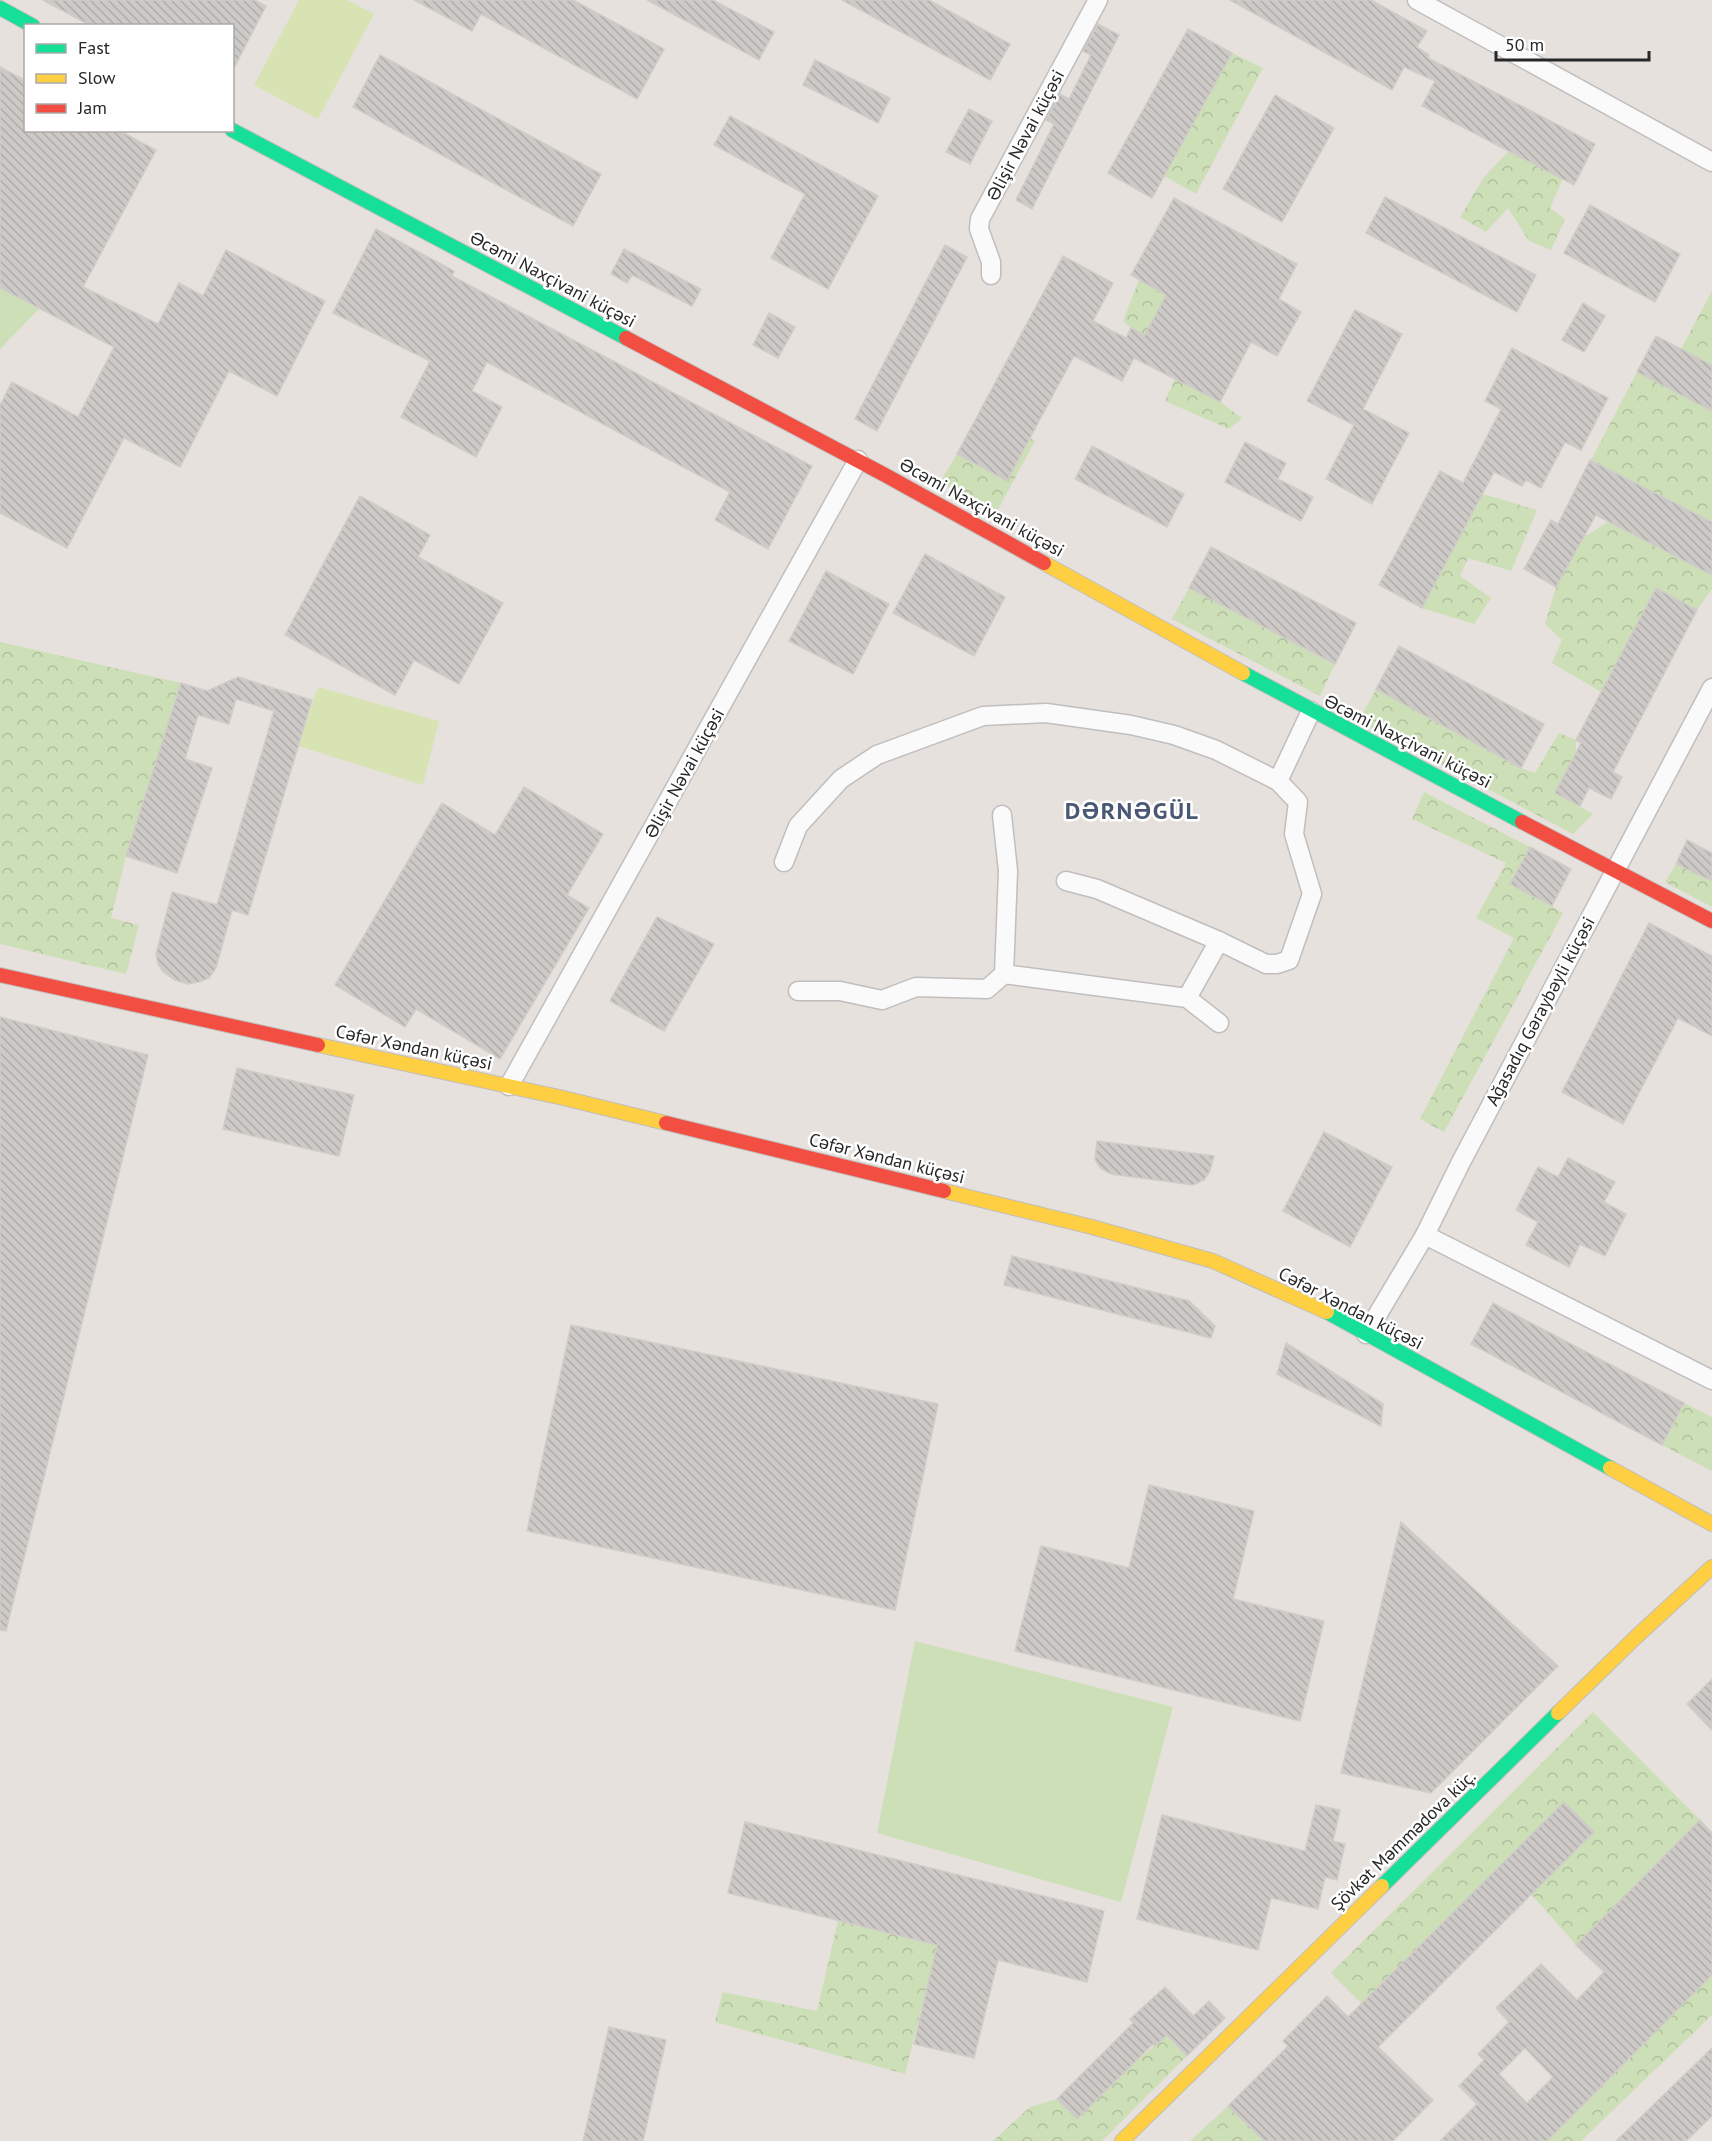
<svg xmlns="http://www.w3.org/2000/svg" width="1712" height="2141" font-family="'PT Sans',sans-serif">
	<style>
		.forest { fill: url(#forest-crowns) }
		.park { fill: #cddfb7 }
		.pitch { fill: #d8e3b4 }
		.building { fill: url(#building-back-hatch); stroke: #d0cdc9; stroke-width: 1.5; fill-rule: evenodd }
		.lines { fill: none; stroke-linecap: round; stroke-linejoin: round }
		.street-casing { stroke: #c0bebe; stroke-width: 21 }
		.fast-casing { stroke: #c0bebe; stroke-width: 16 }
		.slow-casing { stroke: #c0bebe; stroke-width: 16 }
		.jam-casing { stroke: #c0bebe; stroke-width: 16 }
		.street { stroke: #fbfafa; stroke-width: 18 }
		.fast { stroke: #16e098; stroke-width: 14 }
		.slow { stroke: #ffcf43; stroke-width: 14 }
		.jam { stroke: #f24e42; stroke-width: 14 }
		.labels { text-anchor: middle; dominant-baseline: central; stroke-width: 5; stroke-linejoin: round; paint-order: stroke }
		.street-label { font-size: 18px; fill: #272727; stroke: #fff }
		.district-label { font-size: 24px; font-weight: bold; letter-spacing: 1.5px; fill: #4b5875; stroke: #fff }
	</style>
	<defs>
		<pattern id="forest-crowns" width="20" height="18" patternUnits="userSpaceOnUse" patternTransform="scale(1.5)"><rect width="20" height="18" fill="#cddfb7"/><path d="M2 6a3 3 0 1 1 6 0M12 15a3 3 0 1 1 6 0" fill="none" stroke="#b0bf9d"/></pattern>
		<pattern id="building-back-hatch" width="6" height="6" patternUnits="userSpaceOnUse" patternTransform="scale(1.5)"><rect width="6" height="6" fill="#ccc9c6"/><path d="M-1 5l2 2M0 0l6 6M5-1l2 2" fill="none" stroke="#afadaa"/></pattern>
	</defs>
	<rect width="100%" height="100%" fill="#e6e1dc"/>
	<g class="forest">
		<polygon points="1232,53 1263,68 1196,194 1164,176"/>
		<polygon points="1509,151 1563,179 1550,208 1565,219 1551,250 1529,241 1508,208 1486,232 1460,217 1484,177"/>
		<polygon points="1139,280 1250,341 1145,335 1131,328 1123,321"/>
		<polygon points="1712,291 1712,365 1681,349"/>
		<polygon points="1637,372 1712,411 1712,522 1591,460"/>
		<polygon points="1175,379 1220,402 1242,418 1229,429 1165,401"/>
		<polygon points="1030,438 1035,441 996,513 940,482 957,454 1007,481"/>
		<polygon points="1483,494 1537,510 1511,571 1468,558 1460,576 1491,598 1474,624 1422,608"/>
		<polygon points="1609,521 1712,575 1712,589 1697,610 1656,588 1601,692 1552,663 1562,640 1545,624 1556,587 1583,538"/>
		<polygon points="1189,588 1335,664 1320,696 1172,619"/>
		<polygon points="0,642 181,683 126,856 111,918 139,925 126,974 0,944"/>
		<polygon points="1376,689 1521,768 1535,773 1559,733 1576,740 1576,753 1555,793 1593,814 1573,834 1359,721"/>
		<polygon points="1424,792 1530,847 1511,884 1563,913 1444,1132 1420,1119 1514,938 1476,918 1506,863 1412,819"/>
		<polygon points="1676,864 1712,881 1712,907 1665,882"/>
		<polygon points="1684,1403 1712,1417 1712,1471 1662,1445"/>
		<polygon points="1593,1712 1700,1820 1576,1945 1531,1894 1362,2004 1331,1973"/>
		<polygon points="838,1921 937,1945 905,2074 715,2022 723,1992 817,2011"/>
		<polygon points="1712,1975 1712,2015 1581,2141 1547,2141"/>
		<polygon points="1167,2035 1187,2056 1102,2141 993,2141 1030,2107 1057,2099 1077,2119 1133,2064"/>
		<polygon points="1228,2106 1264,2141 1190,2141"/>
	</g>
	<g class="park">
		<polygon points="0,288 39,309 0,349"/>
		<polygon points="915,1641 1173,1707 1121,1902 877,1833"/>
	</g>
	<g class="pitch">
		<polygon points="299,0 347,0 374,14 318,119 254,85"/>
		<polygon points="318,687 439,721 423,785 298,746"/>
	</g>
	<g class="building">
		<polygon points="43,0 255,0 266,6 232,72 232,26 91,26"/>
		<polygon points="414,0 573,0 664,49 637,99 481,14 472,31"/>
		<polygon points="647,0 713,0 774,32 759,60"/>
		<polygon points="842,0 929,0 1010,44 990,80"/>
		<polygon points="1230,0 1371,0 1427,31 1417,47 1429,55 1428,58 1595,144 1574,185 1422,106 1435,81 1404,67 1392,90"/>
		<polygon points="1098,24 1119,35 1032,209 1016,200 1054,124 1046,120 1060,94 1069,99 1091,55 1083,51"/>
		<polygon points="1188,29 1232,53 1152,198 1108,173"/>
		<polygon points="380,55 601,174 573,226 353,107"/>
		<polygon points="815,60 890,98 878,123 803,85"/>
		<polygon points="0,67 26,81 26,130 118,130 156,150 83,287 158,324 179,283 203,296 226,250 325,301 277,396 229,371 180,467 124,438 67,548 0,513 0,405 12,382 78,417 114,347 0,288"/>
		<polygon points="1275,95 1334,128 1282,222 1223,189"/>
		<polygon points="969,109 992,121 970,164 946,152"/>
		<polygon points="730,116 878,196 828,289 771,258 805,194 714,145"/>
		<polygon points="1385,197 1536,275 1517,312 1366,233"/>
		<polygon points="1174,198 1297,264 1279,299 1301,312 1277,356 1251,342 1220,402 1134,358 1122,381 1074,356 1007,481 957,454 1063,256 1113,283 1093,321 1126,338 1131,328 1145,335 1166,295 1131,275"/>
		<polygon points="1590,205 1680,254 1655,302 1564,253"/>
		<polygon points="376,229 454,271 452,276 812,466 768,549 715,520 730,492 487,362 472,391 502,407 476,457 401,417 430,361 333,313"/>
		<polygon points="945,245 967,257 877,431 855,419"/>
		<polygon points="624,249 701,289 692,306 632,275 627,283 611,274"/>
		<polygon points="1583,303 1605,316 1584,352 1562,340"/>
		<polygon points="1355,310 1402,334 1363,409 1409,433 1372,504 1326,479 1354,425 1307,401"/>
		<polygon points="769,313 795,327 778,358 753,345"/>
		<polygon points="1656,336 1712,365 1712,411 1637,372"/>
		<polygon points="1512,348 1608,398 1581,450 1565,442 1541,488 1526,480 1522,486 1494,472 1422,608 1379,585 1440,471 1463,483 1501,409 1485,401"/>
		<polygon points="1245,442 1286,463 1278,479 1313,497 1301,521 1225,482"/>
		<polygon points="1092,446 1184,494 1167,527 1075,479"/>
		<polygon points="1590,460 1712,522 1712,575 1596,515 1556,587 1524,569 1551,520 1558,524"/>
		<polygon points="360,496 430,535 418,557 503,603 459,684 414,660 395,695 285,635"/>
		<polygon points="1211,547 1356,623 1335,664 1189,588"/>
		<polygon points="925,554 1005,597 974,656 893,613"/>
		<polygon points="826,571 889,604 853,674 789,641"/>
		<polygon points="1656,588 1697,610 1613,772 1622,777 1611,799 1589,788 1580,806 1555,793 1581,743 1576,740"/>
		<polygon points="1399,646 1544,724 1521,768 1376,689"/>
		<polygon points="238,677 312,700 248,915 232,910 216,968 209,978 199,982 187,984 175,980 163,972 158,964 156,954 172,892 217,905 274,711 236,699 229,724 198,715 185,759 212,768 177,873 126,856 181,683 207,691"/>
		<polygon points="524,787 603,834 567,895 589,908 500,1059 416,1009 405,1027 335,985 442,803 495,835"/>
		<polygon points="1687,840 1712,853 1712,881 1676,864"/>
		<polygon points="1530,847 1571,869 1552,906 1510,884"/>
		<polygon points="657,917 714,944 664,1031 610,1001"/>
		<polygon points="1649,923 1712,956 1712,1036 1678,1018 1623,1124 1562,1092"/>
		<polygon points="0,1017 148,1055 6,1631 0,1630"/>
		<polygon points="237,1068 354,1095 339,1156 223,1129"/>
		<polygon points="1324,1132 1392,1167 1350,1247 1283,1211"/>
		<polygon points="1097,1141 1214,1156 1210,1171 1204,1180 1193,1185 1111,1174 1100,1168 1095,1159"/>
		<polygon points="1568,1158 1615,1182 1604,1202 1626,1214 1605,1256 1580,1244 1569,1267 1526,1245 1538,1222 1516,1210 1538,1167 1558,1177"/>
		<polygon points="1012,1256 1189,1301 1215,1326 1211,1338 1004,1285"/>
		<polygon points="1493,1303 1684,1403 1662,1445 1471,1344"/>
		<polygon points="571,1325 938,1404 895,1610 527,1531"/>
		<polygon points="1286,1343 1383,1404 1381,1426 1277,1374"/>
		<polygon points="1149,1485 1254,1511 1233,1599 1324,1621 1300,1721 1015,1651 1041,1546 1129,1568"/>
		<polygon points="1401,1522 1558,1666 1431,1793 1341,1773"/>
		<polygon points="1712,1679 1712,1730 1687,1704"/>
		<polygon points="1564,1802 1594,1832 1378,2047 1433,2100 1393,2141 1264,2141 1228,2106 1288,2046 1283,2041 1327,1996 1348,2017"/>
		<polygon points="1316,1805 1340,1810 1333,1841 1345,1844 1337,1880 1325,1877 1318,1909 1271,1898 1258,1950 1137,1919 1162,1815 1305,1851"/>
		<path d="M1700,1820L1712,1833V1975L1547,2141H1440L1477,2104L1459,2086L1484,2060L1478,2054L1509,2022L1496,2008L1541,1964L1577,2000L1604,1972L1576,1945ZM1525,2048L1553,2077L1527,2103L1499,2074Z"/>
		<polygon points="745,1822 1104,1911 1087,1982 998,1960 974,2058 914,2044 937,1945 728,1893"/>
		<polygon points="1165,1987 1193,2016 1209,2001 1225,2018 1187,2056 1167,2035 1155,2046 1153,2044 1077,2119 1057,2099 1133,2023 1130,2019"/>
		<polygon points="609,2027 666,2040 643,2141 583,2141"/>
		<polygon points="1712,2048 1712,2116 1686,2141 1616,2141"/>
	</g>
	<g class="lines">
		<g class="street-casing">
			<g id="street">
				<polyline points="1417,0 1712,162"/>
				<polyline points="991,275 991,262 979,229 980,219 1098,0"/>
				<polyline points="1002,815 1008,871 1004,974"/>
				<polyline points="784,862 798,826 841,779 877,755 983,716 1046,713 1131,725 1174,735 1216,750 1278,781"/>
				<polyline points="1066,881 1097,889 1219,941 1266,964 1277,964 1289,960 1312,894 1294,834 1298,802 1278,781 1311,711"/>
				<polyline points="798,991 840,991 882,1000 916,987 987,989 1004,974 1187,998 1219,1023"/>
				<polyline points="1187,998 1219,941"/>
				<polyline points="509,1086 858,460"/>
				<polyline points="1425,1235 1712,1380"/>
				<polyline points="1366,1334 1425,1235 1461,1162 1712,688"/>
			</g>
		</g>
		<g class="fast-casing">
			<g id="fast">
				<polyline points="0,8 33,26"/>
				<polyline points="232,130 626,338"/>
				<polyline points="1243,673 1522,822"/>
				<polyline points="1327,1312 1610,1468"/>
				<polyline points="1382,1886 1558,1713"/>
			</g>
		</g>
		<g class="slow-casing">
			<g id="slow">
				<polyline points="1044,563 1243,673"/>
				<polyline points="318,1045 559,1097 666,1123"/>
				<polyline points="944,1191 1092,1227 1213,1261 1327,1312"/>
				<polyline points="1610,1468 1712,1524"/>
				<polyline points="1558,1713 1636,1637 1712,1567"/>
				<polyline points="1122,2141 1382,1886"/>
			</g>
		</g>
		<g class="jam-casing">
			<g id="jam">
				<polyline points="626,338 885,475 1044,563"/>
				<polyline points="1522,822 1712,921"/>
				<polyline points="0,975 318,1045"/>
				<polyline points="666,1123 944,1191"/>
			</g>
		</g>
		<use href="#street" class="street"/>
		<use href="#fast" class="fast"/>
		<use href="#slow" class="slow"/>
		<use href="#jam" class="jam"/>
	</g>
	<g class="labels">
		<g class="street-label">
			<text transform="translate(1025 135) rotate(-62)">Əlişir Nəvai küçəsi</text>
			<text transform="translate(553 279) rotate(28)">Əcəmi Naxçivani küçəsi</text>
			<text transform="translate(982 507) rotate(29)">Əcəmi Naxçivani küçəsi</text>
			<text transform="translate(1408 741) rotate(27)">Əcəmi Naxçivani küçəsi</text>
			<text transform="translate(684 773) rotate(-61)">Əlişir Nəvai küçəsi</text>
			<text transform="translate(1540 1011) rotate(-62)">Ağasadıq Gəraybəyli küçəsi</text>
			<text transform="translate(414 1047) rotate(12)">Cəfər Xəndan küçəsi</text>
			<text transform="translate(887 1158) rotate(14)">Cəfər Xəndan küçəsi</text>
			<text transform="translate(1351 1308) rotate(27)">Cəfər Xəndan küçəsi</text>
			<text transform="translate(1403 1840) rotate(-44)">Şövkət Məmmədova küç.</text>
		</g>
		<g class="district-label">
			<text x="1132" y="810">DƏRNƏGÜL</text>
		</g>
	</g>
	<rect x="24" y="24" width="210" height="108" fill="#ffffff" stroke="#a9a9a9" stroke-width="1.5"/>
	<rect x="36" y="44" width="30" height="9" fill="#16e098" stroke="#a9a9a9" stroke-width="1.5"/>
	<text x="78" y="54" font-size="18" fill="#272727">Fast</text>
	<rect x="36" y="74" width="30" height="9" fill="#ffcf43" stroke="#a9a9a9" stroke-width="1.5"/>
	<text x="78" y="84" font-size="18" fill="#272727">Slow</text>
	<rect x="36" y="104" width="30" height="9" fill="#f24e42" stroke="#a9a9a9" stroke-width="1.5"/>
	<text x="78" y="114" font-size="18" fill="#272727">Jam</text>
	<path d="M1496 51v9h153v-9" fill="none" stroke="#272727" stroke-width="3"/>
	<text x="1505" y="51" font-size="18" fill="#272727" stroke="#ffffff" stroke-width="4.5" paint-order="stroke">50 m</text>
</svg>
